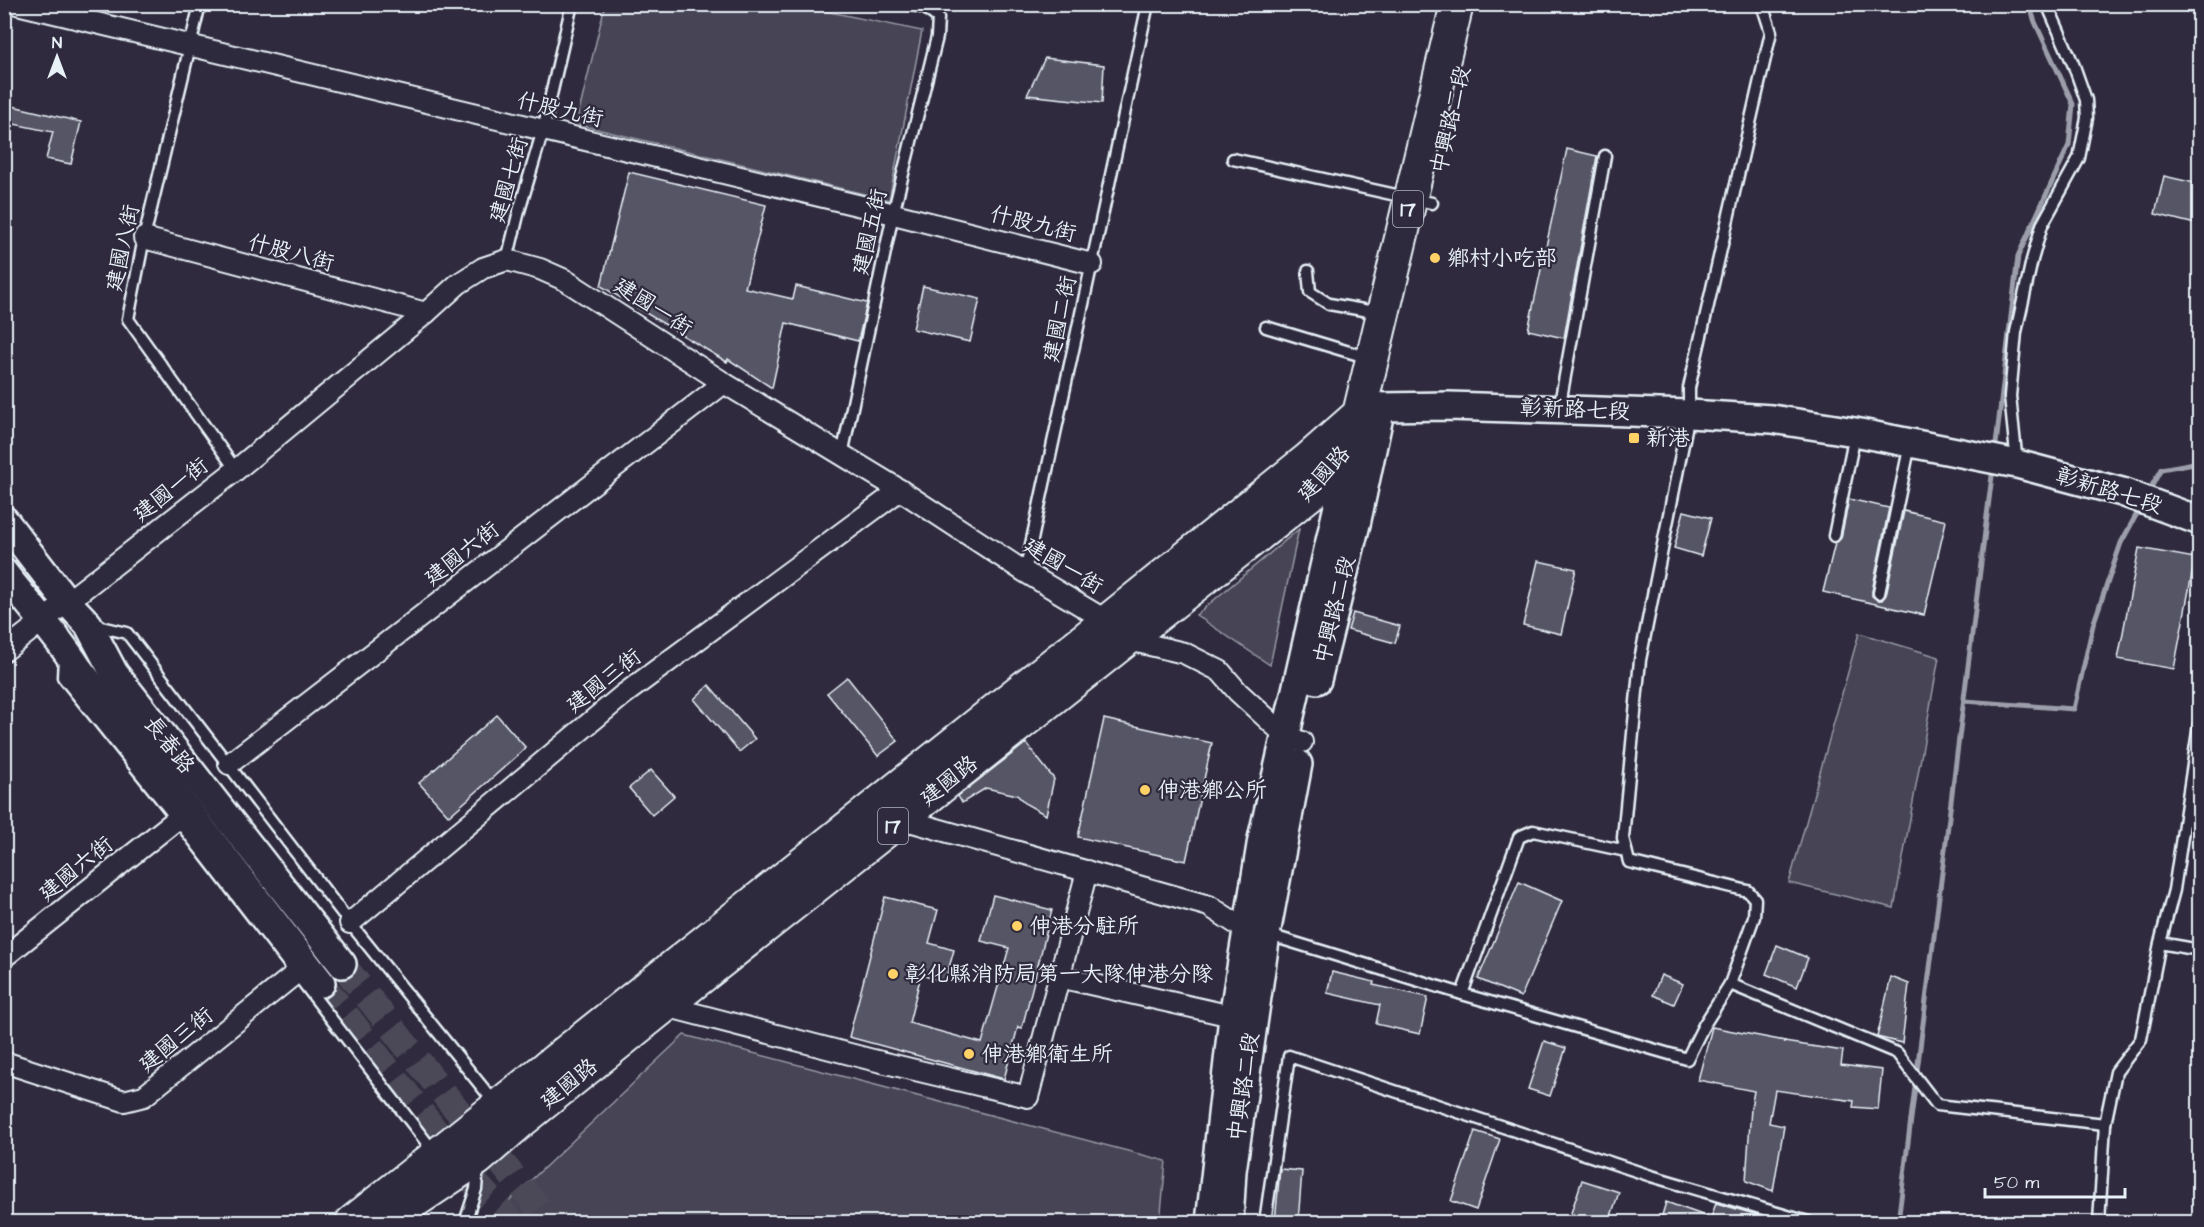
<svg xmlns="http://www.w3.org/2000/svg" width="2204" height="1227" font-family="'Architects Daughter','LXGW WenKai TC',sans-serif">
	<style>
		.green { fill: #464455; stroke: #979aa6; stroke-width: 1.5 }
		.lines { fill: none; stroke-linecap: round; stroke-linejoin: round }
		.stream { stroke: #9c9fab; stroke-width: 5 }
		.building { fill: #575565; stroke: #e8f1f8; stroke-width: 1.5 }
		.secondary-tunnel { stroke: #4b4859; stroke-width: 27; stroke-dasharray: 27 14; stroke-linecap: butt }
		.lane-casing { stroke: #e8f1f8; stroke-width: 15 }
		.street-casing { stroke: #e8f1f8; stroke-width: 24 }
		.secondary-casing { stroke: #e8f1f8; stroke-width: 32 }
		.primary-casing { stroke: #e8f1f8; stroke-width: 36 }
		.lane { stroke: #2f2a3d; stroke-width: 10 }
		.street { stroke: #2f2a3d; stroke-width: 20 }
		.secondary { stroke: #2f2a3d; stroke-width: 27 }
		.primary { stroke: #2f2a3d; stroke-width: 32 }
		.poi-dot { fill: #ffd166; stroke: #2f2a3d; stroke-width: 2 }
		.labels { text-anchor: middle; dominant-baseline: central; stroke-width: 4.5; stroke-linejoin: round; paint-order: stroke }
		.shield { fill: #2f2a3d; stroke: #b0b5c0; stroke-width: 1.5 }
		.shield-label { font-size: 21px; font-weight: bold; fill: #e8f1f8 }
		.street-label { font-size: 22px; fill: #e8f1f8; stroke: #2f2a3d }
		.poi-label { font-size: 22px; fill: #e8f1f8; stroke: #2f2a3d; text-anchor: start }
	</style>
	<rect width="100%" height="100%" fill="#2f2a3d"/>
	<filter id="ink" filterUnits="userSpaceOnUse"><feTurbulence type="fractalNoise" baseFrequency=".0167" numOctaves="2"/><feDisplacementMap in="SourceGraphic" scale="12" xChannelSelector="R" yChannelSelector="G"/><feConvolveMatrix kernelMatrix="1 2 1 2 8 2 1 2 1" color-interpolation-filters="sRGB"/></filter>
	<g filter="url(#ink)">
		<g class="green">
			<polygon points="605,5 796,5 922,31 889,200 576,124"/>
			<polygon points="1299,529 1270,665 1196,615"/>
			<polygon points="1859,633 1939,657 1894,908 1789,883"/>
			<polygon points="684,1035 1166,1161 1160,1222 487,1222"/>
		</g>
		<g class="lines">
			<g class="stream">
				<polyline points="1995,453 2018,256 2069,145 2073,104 2035,22 2029,4"/>
				<polyline points="2148,493 2161,469 2200,462"/>
				<polyline points="1964,701 2074,709 2093,625 2121,543 2141,506"/>
				<polyline points="1898,1222 1993,468"/>
			</g>
		</g>
		<g class="building">
			<polygon points="1045,58 1104,65 1102,103 1027,95"/>
			<polygon points="4,104 81,122 71,164 46,159 53,132 4,122"/>
			<polygon points="1567,149 1597,156 1564,338 1528,330"/>
			<polygon points="629,172 766,205 745,288 793,299 796,286 867,303 858,341 786,323 772,388 728,359 727,362 601,286"/>
			<polygon points="2164,176 2199,184 2199,225 2155,214"/>
			<polygon points="923,286 980,299 970,342 913,329"/>
			<polygon points="1849,499 1889,508 1872,591 1872,596 1877,600 1882,600 1886,595 1904,511 1946,521 1924,615 1823,592 1835,543 1841,538"/>
			<polygon points="1684,511 1711,518 1701,556 1674,548"/>
			<polygon points="2139,548 2195,558 2174,669 2118,659"/>
			<polygon points="1538,561 1576,569 1561,634 1523,625"/>
			<polygon points="1353,613 1400,626 1395,643 1348,630"/>
			<polygon points="847,677 898,741 878,756 827,693"/>
			<polygon points="709,685 755,739 739,752 694,699"/>
			<polygon points="497,715 526,748 449,816 419,783"/>
			<polygon points="1104,719 1212,743 1186,861 1078,837"/>
			<polygon points="1026,743 1054,779 1046,815 1026,804 1017,795 986,788 962,803 958,796"/>
			<polygon points="651,770 674,796 652,815 629,788"/>
			<polygon points="1519,882 1562,901 1521,997 1478,979"/>
			<polygon points="993,895 1052,910 1022,1028 1018,1027 1004,1079 849,1037 885,897 938,910 929,943 954,950 945,982 921,975 909,1023 982,1043 1009,948 981,941"/>
			<polygon points="1777,945 1808,958 1797,987 1766,974"/>
			<polygon points="1332,972 1374,982 1373,985 1428,997 1420,1034 1376,1024 1380,1005 1327,993"/>
			<polygon points="1661,975 1683,984 1674,1004 1653,995"/>
			<polygon points="1891,977 1909,984 1902,1043 1877,1037"/>
			<polygon points="1712,1027 1785,1041 1784,1042 1843,1051 1841,1065 1882,1070 1878,1109 1853,1107 1854,1101 1775,1090 1769,1123 1784,1126 1773,1191 1746,1181 1751,1108 1754,1091 1698,1080"/>
			<polygon points="1544,1041 1566,1048 1550,1096 1528,1089"/>
			<polygon points="1475,1131 1500,1139 1476,1210 1451,1201"/>
			<polygon points="1280,1169 1302,1171 1298,1222 1275,1222"/>
			<polygon points="1582,1180 1619,1192 1609,1222 1568,1222"/>
			<polygon points="1666,1202 1711,1218 1716,1203 1775,1220 1774,1222 1660,1222"/>
		</g>
		<g class="lines">
			<g class="secondary-tunnel">
				<polyline points="342,964 448,1099 551,1222"/>
				<polyline points="321,983 475,1183 511,1222"/>
			</g>
			<g class="lane-casing">
				<g id="lane">
					<polyline points="200,4 144,238 128,319 236,470"/>
					<polyline points="1233,159 1432,203"/>
					<polyline points="507,260 519,211 543,130 572,4"/>
					<polyline points="1308,271 1310,292 1329,304 1380,313"/>
					<polyline points="1266,327 1369,358"/>
					<polyline points="1559,409 1605,156"/>
					<polyline points="842,455 893,214 937,37 938,18 925,8 908,4"/>
					<polyline points="2017,464 2010,396 2016,332 2032,260 2042,225 2079,158 2087,118 2086,100 2074,66 2047,4"/>
					<polyline points="1834,536 1855,434"/>
					<polyline points="1025,572 1148,4"/>
					<polyline points="1879,593 1910,444"/>
					<polyline points="93,625 127,633 350,923 495,1103"/>
					<polyline points="64,657 63,677 177,819 434,1152"/>
					<polyline points="1266,934 1462,994 1687,1059 1704,1025 1730,984 1754,917 1755,899 1748,891 1629,862 1623,838 1640,660 1689,414 1689,388 1771,32 1762,4"/>
					<polyline points="2160,943 2200,950"/>
					<polyline points="1730,984 1897,1053 1937,1105 2105,1124"/>
					<polyline points="1462,994 1519,837 1533,831 1626,851"/>
					<polyline points="465,1222 476,1189 478,1165"/>
					<polyline points="1265,1222 1289,1056 1651,1176 1808,1222"/>
					<polyline points="2099,1222 2105,1124 2116,1072 2141,1039 2160,943 2174,890 2200,718"/>
					<polyline points="2099,1222 2124,1222"/>
				</g>
			</g>
			<g class="street-casing">
				<g id="street">
					<polyline points="17,4 878,210 1092,264"/>
					<polyline points="144,238 426,313"/>
					<polyline points="4,651 236,470 426,313 458,284 483,268 507,260 540,269 565,280 724,383 900,490 1025,572 1107,621 1129,640 1184,653 1220,671 1238,692 1287,737 1302,742"/>
					<polyline points="229,764 724,383"/>
					<polyline points="902,819 1209,906 1246,930 1258,932"/>
					<polyline points="350,923 623,695 900,490"/>
					<polyline points="4,957 177,819"/>
					<polyline points="1059,977 1245,1019"/>
					<polyline points="665,1006 869,1059 1028,1097 1087,871"/>
					<polyline points="4,1062 124,1101 144,1096 295,974"/>
				</g>
			</g>
			<g class="secondary-casing">
				<g id="secondary">
					<polyline points="4,520 67,602 88,624 114,673 342,964"/>
					<path d="M4,573C29,605 57,635 78,668L321,983"/>
					<polyline points="1317,680 1357,520 1381,407"/>
					<polyline points="1210,1222 1233,1017 1262,839 1359,414 1381,407 1449,406 1689,414 1772,419 1855,432 2017,464 2122,492 2200,521"/>
					<polyline points="1229,1222 1232,1171 1266,934 1298,764"/>
				</g>
			</g>
			<g class="primary-casing">
				<g id="primary">
					<polyline points="352,1222 1107,621 1308,459 1359,414 1457,4"/>
					<polyline points="384,1222 478,1159 523,1120 665,1006 1313,492 1363,430"/>
				</g>
			</g>
			<use href="#lane" class="lane"/>
			<use href="#street" class="street"/>
			<use href="#secondary" class="secondary"/>
			<use href="#primary" class="primary"/>
		</g>
	</g>
	<g class="poi-dot">
		<circle cx="1435" cy="258" r="6"/>
		<rect x="1628" y="432" width="12" height="12" rx="3"/>
		<circle cx="1145" cy="790" r="6"/>
		<circle cx="1017" cy="926" r="6"/>
		<circle cx="893" cy="974" r="6"/>
		<circle cx="969" cy="1054" r="6"/>
	</g>
	<g class="labels">
		<g class="shield">
			<rect x="1393" y="191" width="30" height="36" rx="4.5"/>
			<rect x="878" y="808" width="30" height="36" rx="4.5"/>
		</g>
		<g class="shield-label">
			<text x="1408" y="209">17</text>
			<text x="893" y="826">17</text>
		</g>
		<g class="street-label">
			<text transform="translate(560 110) rotate(13)">什股九街</text>
			<text transform="translate(1451 120) rotate(-77)">中興路二段</text>
			<text transform="translate(509 180) rotate(-74)">建國七街</text>
			<text transform="translate(1033 224) rotate(14)">什股九街</text>
			<text transform="translate(870 232) rotate(-77)">建國五街</text>
			<text transform="translate(123 248) rotate(-78)">建國八街</text>
			<text transform="translate(291 253) rotate(15)">什股八街</text>
			<text transform="translate(653 307) rotate(33)">建國一街</text>
			<text transform="translate(1060 319) rotate(-78)">建國二街</text>
			<text transform="translate(1575 410) rotate(2)">彰新路七段</text>
			<text transform="translate(1324 474) rotate(-48)">建國路</text>
			<text transform="translate(171 490) rotate(-38)">建國一街</text>
			<text transform="translate(2109 491) rotate(17)">彰新路七段</text>
			<text transform="translate(462 554) rotate(-38)">建國六街</text>
			<text transform="translate(1063 566) rotate(31)">建國一街</text>
			<text transform="translate(1335 610) rotate(-76)">中興路二段</text>
			<text transform="translate(604 681) rotate(-38)">建國三街</text>
			<text transform="translate(169 745) rotate(52)">長春路</text>
			<text transform="translate(949 781) rotate(-38)">建國路</text>
			<text transform="translate(76 869) rotate(-39)">建國六街</text>
			<text transform="translate(176 1040) rotate(-39)">建國三街</text>
			<text transform="translate(569 1084) rotate(-39)">建國路</text>
			<text transform="translate(1244 1087) rotate(-82)">中興路二段</text>
		</g>
		<g class="poi-label">
			<text x="1447" y="258">鄉村小吃部</text>
			<text x="1646" y="438">新港</text>
			<text x="1157" y="790">伸港鄉公所</text>
			<text x="1029" y="926">伸港分駐所</text>
			<text x="905" y="974">彰化縣消防局第一大隊伸港分隊</text>
			<text x="981" y="1054">伸港鄉衛生所</text>
		</g>
	</g>
	<rect width="2204" height="1227" fill="none" stroke="#2f2a3d" stroke-width="24"/>
	<rect x="12" y="12" width="2180" height="1203" fill="none" stroke="#e8f1f8" stroke-width="2" filter="url(#ink)"/>
	<g transform="translate(57 57)" stroke="#2f2a3d" stroke-width="4.5" paint-order="stroke">
	<path d="M0-4.5L10 22L0 15L-10 22Z" fill="#e8f1f8"/>
	<text y="-9" font-size="16" font-weight="bold" text-anchor="middle" fill="#e8f1f8">N</text>
	</g>
	<path d="M1985 1188v9h140v-9" fill="none" stroke="#e8f1f8" stroke-width="3"/>
	<text x="1994" y="1188" font-size="18" fill="#e8f1f8" stroke="#2f2a3d" stroke-width="4.5" paint-order="stroke">50 m</text>
</svg>
